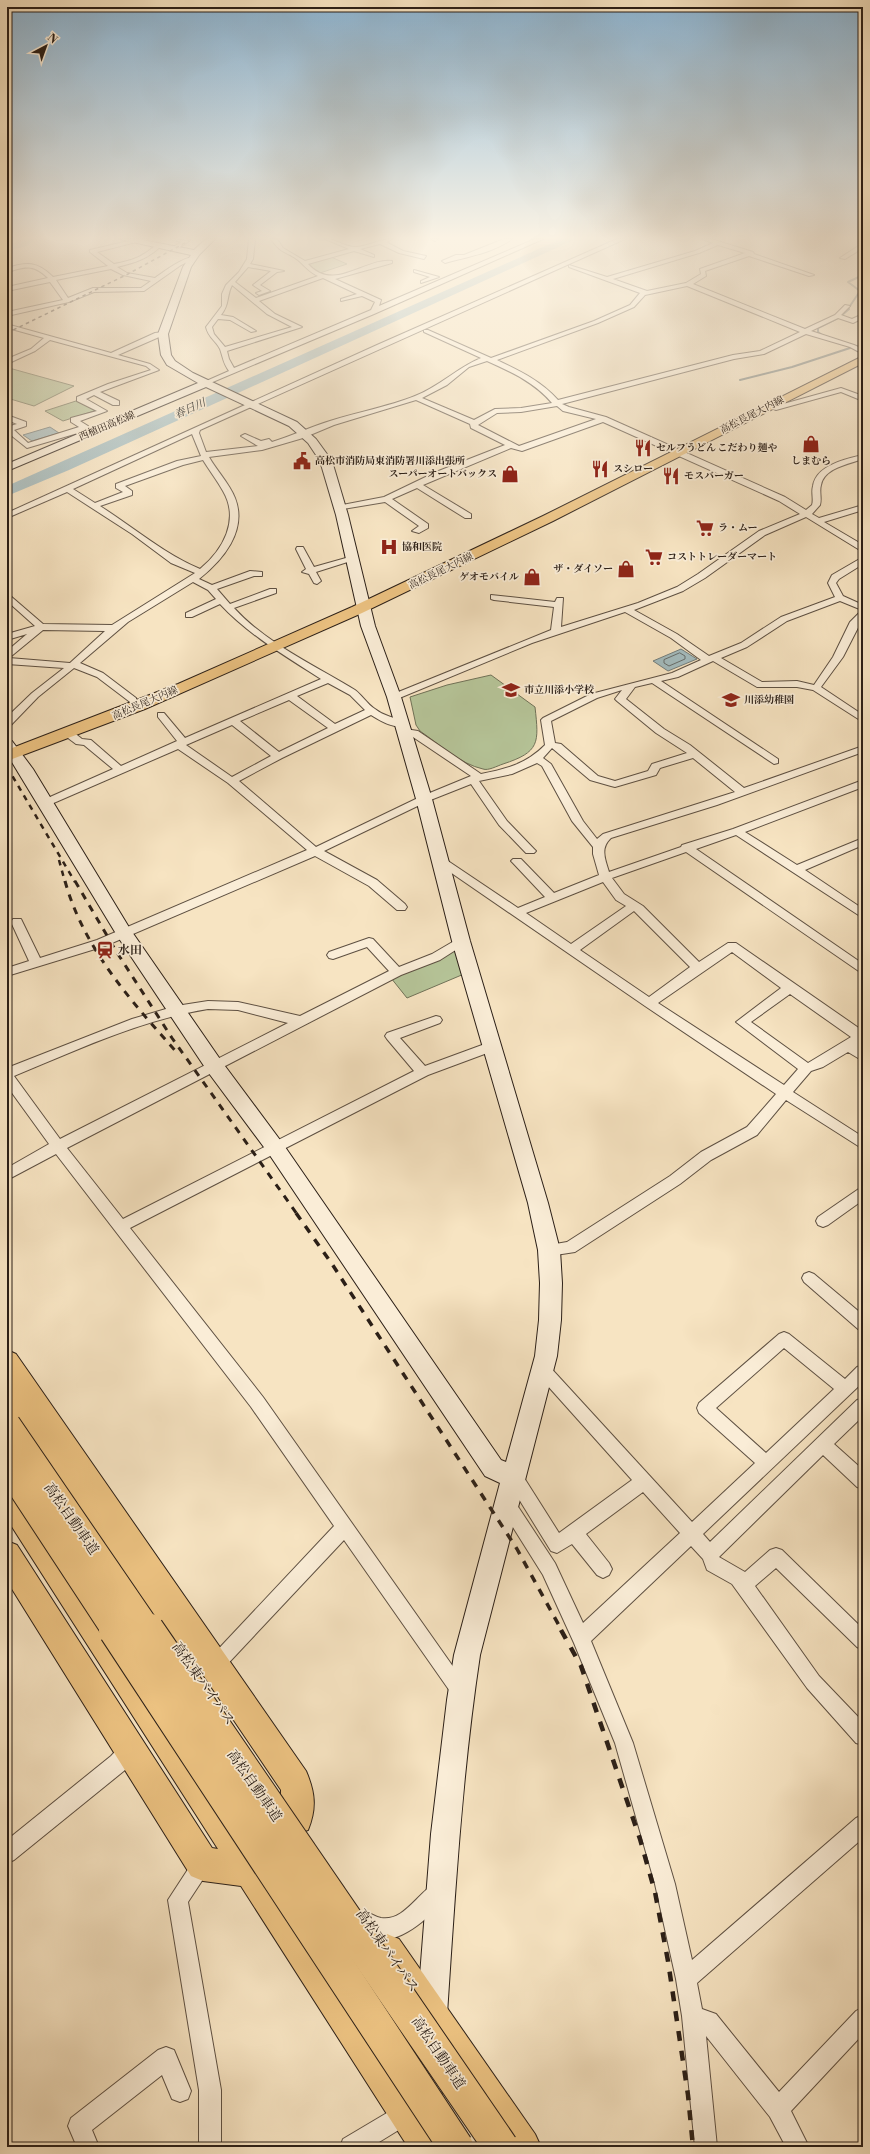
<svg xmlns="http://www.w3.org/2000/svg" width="870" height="2154" font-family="'Libre Bodoni','Noto Serif JP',serif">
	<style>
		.green { fill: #b6c599; stroke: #707258 }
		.water { fill: #a3bbbe; stroke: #737d7b }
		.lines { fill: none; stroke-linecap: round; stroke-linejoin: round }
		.shore { stroke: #676d6a; stroke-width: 1 }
		.stream { stroke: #737d7b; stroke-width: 2 }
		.river { fill: #a3bbbe; fill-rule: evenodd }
		.street-casing { stroke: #5e5042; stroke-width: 2 }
		.secondary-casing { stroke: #2b1f17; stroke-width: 2 }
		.primary-casing { stroke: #2b1f17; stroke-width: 2 }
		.highway-casing { stroke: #2b1f17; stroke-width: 2 }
		.street { fill: #faedd7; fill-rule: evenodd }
		.secondary { fill: #faedd7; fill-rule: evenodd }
		.primary { fill: #ecc281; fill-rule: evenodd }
		.highway { fill: #ecc281; fill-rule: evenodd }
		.rail-far4 { stroke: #2b1f17; stroke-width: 1.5; stroke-dasharray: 3.5 3.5; stroke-linecap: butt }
		.rail-far3 { stroke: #2b1f17; stroke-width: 2.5; stroke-dasharray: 5.5 5.5; stroke-linecap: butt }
		.rail-far2 { stroke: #2b1f17; stroke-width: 3; stroke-dasharray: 7 7; stroke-linecap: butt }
		.rail-far1 { stroke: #2b1f17; stroke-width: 3.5; stroke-dasharray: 8 8; stroke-linecap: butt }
		.rail { stroke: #2b1f17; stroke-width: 4.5; stroke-dasharray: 10 10; stroke-linecap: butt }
		.highway-bridge-far1-casing { stroke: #2b1f17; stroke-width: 29; stroke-linecap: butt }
		.highway-bridge-casing { stroke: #2b1f17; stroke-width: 36; stroke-linecap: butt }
		.highway-bridge-far1 { stroke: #ecc281; stroke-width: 27 }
		.highway-bridge { stroke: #ecc281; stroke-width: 34 }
		.labels { text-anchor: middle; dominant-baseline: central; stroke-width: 3.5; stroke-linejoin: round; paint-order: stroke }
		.far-street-label { font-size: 10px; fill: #2b1f17; stroke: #faedd7 }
		.far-poi-label { font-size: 10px; font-weight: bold; fill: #2b1f17; stroke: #faedd7; text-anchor: start }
		.far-water-label { font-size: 11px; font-style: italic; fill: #4f4e49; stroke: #faedd7 }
		.poi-label { font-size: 12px; font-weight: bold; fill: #2b1f17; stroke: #faedd7; text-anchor: start }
		.near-street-label { font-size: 14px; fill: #2b1f17; stroke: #faedd7 }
	</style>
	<rect width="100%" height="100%" fill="#f7e4c2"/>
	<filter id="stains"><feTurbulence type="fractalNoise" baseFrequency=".005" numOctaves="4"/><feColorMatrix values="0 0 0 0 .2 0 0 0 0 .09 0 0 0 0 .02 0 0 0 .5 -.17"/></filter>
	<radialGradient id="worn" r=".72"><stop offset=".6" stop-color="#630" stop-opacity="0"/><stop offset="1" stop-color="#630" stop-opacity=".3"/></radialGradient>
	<g class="green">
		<polygon points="331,257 347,264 320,273 307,264"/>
		<polygon points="7,368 9,368 74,386 34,406 7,398"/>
		<polygon points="79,400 97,410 63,421 45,411"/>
		<path d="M491,675L535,707C539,743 540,752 503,764C497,766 488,771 483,769C460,764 439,744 420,731L416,725L410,697L447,685Z"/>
		<polygon points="456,948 464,974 407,998 391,978"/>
	</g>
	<g class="water">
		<polygon points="50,427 59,433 32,441 23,435"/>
		<polygon points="681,649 697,659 668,671 653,661"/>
	</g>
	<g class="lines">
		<polygon class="shore" points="680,653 685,656 685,659 669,666 664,663 664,660"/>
		<g class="stream">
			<polyline points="850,306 860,291 848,282 863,275"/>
			<polyline points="841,316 849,309"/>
			<polyline points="822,335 818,332 818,328 838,318"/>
			<polyline points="740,380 792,367 850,348 847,345"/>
		</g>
		<g class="river">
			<polygon points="23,239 35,239 27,246 7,251 7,245"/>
			<polygon points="561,239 576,239 69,470 7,496 7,486"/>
		</g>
		<g class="street-casing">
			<g id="street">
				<path d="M137,239H148L97,252L114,264C131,261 143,257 156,245H160V247C147,259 134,263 117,267L127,273L155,278C162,273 188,253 196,258L181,265L144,291L94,292L69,302L7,316V312L63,300L50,282L7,291V287L48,278C32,263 26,267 7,272V268C27,262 37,261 53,277L108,266L90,252V250ZM111,269L123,275L151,281L141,288H93L68,298L56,280Z"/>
				<polygon points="170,239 189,241 174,251 172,248 181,242"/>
				<path d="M249,239H255L253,259L250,264L284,271L277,272L260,285L270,291L259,295L256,293L262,291L253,285L271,271L248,267L235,282L256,298L318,276C309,272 305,266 298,260C286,251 281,254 271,239H277L283,248L305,261L349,249L325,239C336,239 345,247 355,247C367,247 379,239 392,239L386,242L403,251L426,256L424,259L399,253L380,244L360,249L374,255V257L354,251L308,264C334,293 364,258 392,261V263L335,279L381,300L379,306L535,239H543L374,314L208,384H204V382L229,371C223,363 223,357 220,349C216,341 208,337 206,327L222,306V294L226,285L239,272L247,259ZM323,278L357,294L341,299V301L362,296L375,302L371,310L234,368L229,359L227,351L302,327L275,314L259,301ZM232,285L267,314L292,327L225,347L214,334L212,327L218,319L230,320L251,332L256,331L233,317L221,315C230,304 226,297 232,285Z"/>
				<polygon points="431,239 438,239 435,241"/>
				<path d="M504,239H512C493,253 466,257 445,263L442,261L456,255H464Z"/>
				<path d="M617,239H625L200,430L199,433L206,452L258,446L241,436L245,434L261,441L269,439L272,442C292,436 310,427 330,421C358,412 388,407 415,396C440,386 457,368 481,358L424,332V330H428L491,358L594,321L630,305L640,293L569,267V265L607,277L695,251L713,243L702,239H711L753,252L754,254L814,275L809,276L749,256L705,271L706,276L693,284L805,329L835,315L845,305L850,306L841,315L852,319L863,314V318L853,323L838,318L811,331L854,345L863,349V354L850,347L806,334L764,354L734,359L562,404L569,407L606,417L785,497L806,510L812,505C814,499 811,493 813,486C816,465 846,459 863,455V459C849,464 824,468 821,485C819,492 822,498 820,505L812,514L819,518L863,505V510L824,522L863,545V552L806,517L765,535L705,578L683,591L634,610L677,634L709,656L741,643L781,617L835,597L828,583L832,575L863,557V564L839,579L836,583L843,596L863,605V618L843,657L821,687L863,715V722L813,690L797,687H757L713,661L678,677L661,681L778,759V763L774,764L652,683L635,687L626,699L664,729L690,745L744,788L863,746V752L717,805L611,838C600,848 605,859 609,872L681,847L682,845L733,829L863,780V787L745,832L797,865L863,838V845L805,870L863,909V918L736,835L696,849L863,964V974L686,852L612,878L624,894L643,906L699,962L728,943H736L863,1031V1042L858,1045L863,1049V1061L848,1052L823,1067L811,1071L793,1092L863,1137V1149L786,1100L757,1135L711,1160L680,1184L575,1252L549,1256L544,1254L542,1250L544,1246L567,1242L670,1176L701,1152L747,1127L776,1094L645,1006L434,861L432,859L434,857H442L518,908L545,897L513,863L511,861L513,859H521L554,893L599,875L593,854V847L572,821L542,766L537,763L512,774L479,781L507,821L534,849L536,851L534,853H526L499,825L471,784L428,801L324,851L377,880L405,904L407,907L405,910H397L369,886L315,856L105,946L7,976V968L29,961L11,922L13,919H21L40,958L97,940L307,850L228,783L178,749L49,805H41L40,803L41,801L113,769L84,745L76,744L64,735V731H72L82,739L91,740L121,766L177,741L158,717V713H164L185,738L321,679C285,656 249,635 220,604L192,617H186V613L216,599L208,590L193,582L128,622L80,663L103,673L136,698V702H130L97,677L74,668L38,697L11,725L7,726V717L32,693L64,668L7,664V651L27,634L7,640V634L35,626L7,601V593L43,624L112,625L195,573L171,563L132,534L67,492L7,518V513L377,345ZM718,245L745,253L700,269L701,274L686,283L647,291L613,279L699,253ZM687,286L800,332L760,351L733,355L558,400C541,381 520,371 497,360L598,323L634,307L645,295ZM487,361C511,372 534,382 552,403L521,408L495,409L474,420L422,398L447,385L469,367ZM416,400L470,424L471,428L505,445L436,472L384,497L337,506V510L385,502L419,526L412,531L419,533L428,528V524L392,499L417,488L465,518H471V514L423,485L511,448L522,451L603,422L779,501L800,514L759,531L698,574L677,587L638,603L561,627L563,598H557L555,602L491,595V599L494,600L554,607L551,630L391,695V699H397L532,643L625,612L671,638L701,660L672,673L591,694L543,718L541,720L545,745C526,764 507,769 481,774L418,731L399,728V732L410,735L471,776L420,797L316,847L239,781L282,758L371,715C379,720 398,732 407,723L406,721C394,718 384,716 375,709C367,704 362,695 355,690C314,665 267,644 234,608L276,593V589H270L230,604L217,589L254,576H262V572L250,571L212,585L199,579C222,561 248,531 235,498C229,483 217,471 209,457L262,450L303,438L334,425ZM557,406L563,411L596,419L519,446L478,425L497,413L521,412ZM192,434L201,456L177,461L116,484V488L123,492L95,503L73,489ZM203,460C209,470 217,480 223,491C240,520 223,550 200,569C164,554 133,527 100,506L132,495V491L125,486L183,465ZM840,601L862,610L850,622L833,657L814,685L797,681L762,682L721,658L747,647L787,621ZM43,630L105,631L70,663L9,658ZM328,683L350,695L365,710L335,724L297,696ZM622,690L615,699L617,701L656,733L687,753L652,764L648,771L615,781L598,776L561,744L555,743L551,721L597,698ZM289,700L328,728L279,752L240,721ZM232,725L271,756L232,777L186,745ZM552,748L590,780L611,786L615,787L656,775L660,768L693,758L735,792L603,834L597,839L583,821L551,764L543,758ZM603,882L616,900L626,906L571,944L526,913ZM634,911L690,967L649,997L580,950ZM732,952L781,988L736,1022L798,1069L784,1085L658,1003ZM790,994L851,1037L808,1063L751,1022Z"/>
				<polygon points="863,243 863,248 845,259 840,258"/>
				<polygon points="414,270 439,277 421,283 421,281 430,277 414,272"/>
				<polygon points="10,325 111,353 155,333 163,332 166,334 118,355 150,364 159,370 100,392 119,401 119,405 113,405 94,395 86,399 107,411 80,421 88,426 88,430 27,448 7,432 7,427 17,424 7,420 7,415 26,422 26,426 14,430 28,443 79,427 71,422 71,418 97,411 77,401 77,397 108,384 151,370 146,366 50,340 35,351 7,364 7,359 31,349 44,338 8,328 8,326"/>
				<polygon points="841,388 863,396 863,401 841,392 776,410 767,406 771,404 776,406"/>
				<polygon points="297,547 303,547 314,567 353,556 357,559 316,572 321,581 317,584 314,583 309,574 302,572 306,569 296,549"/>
				<path d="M461,937L465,938L467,941L465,944L440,960L401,975L67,1148L123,1219L414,1071L387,1039L385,1036L387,1033L436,1016L440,1017L442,1020L440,1023L400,1038L425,1066L493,1041L498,1043L499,1046L498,1049L428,1075L130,1228L263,1397L466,1685L469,1691L466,1697L460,1700L454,1697L344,1540L221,1671L215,1674L209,1671L206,1665L209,1659L334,1526L251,1407L56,1154L7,1180V1168L49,1144L7,1086V1068L132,1019L176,1006L208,1001L238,1002L300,1016L389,971L367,947L333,959L329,958L327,955L329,952L369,938L373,939L399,967L432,954ZM208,1009L238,1010L288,1023L60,1139L14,1076C77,1050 140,1020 208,1009Z"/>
				<polygon points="863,1186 863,1200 828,1225 823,1227 818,1225 816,1221 818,1217"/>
				<polygon points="809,1272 814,1274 863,1315 863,1331 858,1329 804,1282 802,1278 804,1274"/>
				<path d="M784,1332L789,1334L845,1379L857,1367L863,1365V1382L703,1534L710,1542L857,1400L863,1398V1416L834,1444L863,1470V1489L857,1487L823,1455L719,1557L745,1572L770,1550L776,1548L782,1550L863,1629V1650L857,1647L776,1568L755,1586L819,1676L863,1722V1745L856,1743L807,1688L732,1584L707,1570L703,1559L691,1546L591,1641L633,1743L675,1884L692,1960L856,1818L863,1815V1838L697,1983L702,2009L716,2014L779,2092L856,2011L863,2007V2034L791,2111L809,2147H786L770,2117L706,2036L717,2147H695L682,2016L676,1979L655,1884L615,1743L574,1643L543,1575L499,1505L501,1499L507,1497L513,1499L555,1563L583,1623L680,1533L643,1492L586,1534L609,1563L612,1569L609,1575L603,1578L597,1575L572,1544L557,1553L551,1551L509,1483L507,1478L509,1473L515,1470L521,1473L559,1533L632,1480L538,1375L535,1370L538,1365L543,1363L548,1365L692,1522L755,1463L699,1413L697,1408L699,1403L779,1334ZM784,1348L834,1389L766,1453L716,1408Z"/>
				<polygon points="131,1740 138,1742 140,1749 138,1756 125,1770 14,1860 7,1863 7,1840 111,1756 124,1742"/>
				<polygon points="203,1854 210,1857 213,1864 188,1902 221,2090 221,2147 199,2147 199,2090 168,1900 196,1857"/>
				<path d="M438,1882L445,1885L448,1892C440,1910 406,1939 386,1939C376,1939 367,1934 360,1929L357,1922L360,1915L367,1912C372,1914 376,1917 381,1918C405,1922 419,1890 438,1882Z"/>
				<polygon points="166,2047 174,2050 191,2091 188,2099 180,2102 172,2099 162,2075 92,2130 99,2147 77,2147 68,2126 71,2118 158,2050"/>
				<polygon points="407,2101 415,2104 418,2112 415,2120 371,2147 340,2147 343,2139"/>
			</g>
		</g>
		<g class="secondary-casing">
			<path id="secondary" d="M119,239H137L194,250L206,239H215L199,255L191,267L168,334L171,355L175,361L193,373L297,422L316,439L332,461L348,515L375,626L401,697L432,799L470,941L548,1203L560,1250L562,1283L561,1320L557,1356L480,1655C462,1774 455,1894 447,2014L443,2025L433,2029L440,2032L445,2043L438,2147H406L413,2043L418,2032L428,2028L421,2025L417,2014L431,1834L447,1700L454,1655L500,1483L485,1476L269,1154L208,1072L118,937L7,754V740L12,741L33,769L130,929L222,1062L283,1144L501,1460L506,1462L535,1356L539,1320L540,1283L538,1250L528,1203L452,941L416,799L387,697L361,626L336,515L320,461L308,443L289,426L206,387L7,471V464L198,383L167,365L161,355L158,334L183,267L191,255Z"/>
		</g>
		<g class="primary-casing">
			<polygon id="primary" points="863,356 863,363 553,521 362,613 145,709 7,761 7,750 178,684 352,607 543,516"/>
		</g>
		<g class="highway-casing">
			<g id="highway">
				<path d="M7,1350L16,1354L306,1771C315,1792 317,1808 308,1830L296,1834L284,1830L280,1818L281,1790L187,1651L186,1654L175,1658L164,1654L7,1421V1386L9,1387L7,1384Z"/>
				<polygon points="7,1481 17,1485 443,2134 449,2147 408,2147 241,1886 203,1881 191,1876 7,1581 7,1541 17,1545 212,1848 218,1849 7,1519"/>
				<polygon points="387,1934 399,1939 535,2134 541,2147 500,2147 375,1963 370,1951 375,1939"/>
			</g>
		</g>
		<use href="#street" class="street"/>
		<use href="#secondary" class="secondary"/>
		<use href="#primary" class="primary"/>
		<use href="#highway" class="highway"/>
		<polyline class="rail-far4" points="7,333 128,274 192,239"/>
		<g class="rail-far3">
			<polyline points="7,767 75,882"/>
			<polyline points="59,860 65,882"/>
		</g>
		<g class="rail-far2">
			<path d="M65,881C84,950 133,1003 179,1055"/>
			<polyline points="75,881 116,951 172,1038 297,1214"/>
		</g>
		<polyline class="rail-far1" points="296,1213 332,1264 517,1549 562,1631"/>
		<polyline class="rail" points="561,1630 581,1666 640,1839 655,1892 668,1961 688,2095 693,2147"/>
		<g class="highway-bridge-far1-casing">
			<g id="highway-bridge-far1">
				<polyline points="7,1425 148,1631"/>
				<polyline points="7,1465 116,1631"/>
			</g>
		</g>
		<g class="highway-bridge-casing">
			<g id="highway-bridge">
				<polyline points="116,1630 456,2147"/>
				<polyline points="147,1630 501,2147"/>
			</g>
		</g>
		<use href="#highway-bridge-far1" class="highway-bridge-far1"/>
		<use href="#highway-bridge" class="highway-bridge"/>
	</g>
	<linearGradient id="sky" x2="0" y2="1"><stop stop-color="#8cb7d7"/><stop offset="0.44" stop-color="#fbf3e4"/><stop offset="1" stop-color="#fbf3e4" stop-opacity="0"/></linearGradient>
	<rect width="870" height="541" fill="url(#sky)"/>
	<defs>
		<g id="shop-bare" transform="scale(1.38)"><path d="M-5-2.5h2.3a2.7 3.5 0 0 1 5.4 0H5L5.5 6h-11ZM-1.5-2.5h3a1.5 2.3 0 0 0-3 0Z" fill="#8f2418" stroke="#faedd7" stroke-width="2.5" paint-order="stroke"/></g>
		<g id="restaurant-bare" transform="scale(1.38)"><path d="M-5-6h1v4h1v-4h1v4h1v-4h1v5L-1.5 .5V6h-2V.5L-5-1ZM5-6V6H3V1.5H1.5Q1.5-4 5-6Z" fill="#8f2418" stroke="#faedd7" stroke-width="2.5" paint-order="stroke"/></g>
		<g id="civic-bare" transform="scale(1.38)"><path d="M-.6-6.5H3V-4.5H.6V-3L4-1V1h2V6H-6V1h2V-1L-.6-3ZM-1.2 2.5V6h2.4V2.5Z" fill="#8f2418" stroke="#faedd7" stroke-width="2.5" paint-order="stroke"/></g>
		<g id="supermarket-bare" transform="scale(1.38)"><path d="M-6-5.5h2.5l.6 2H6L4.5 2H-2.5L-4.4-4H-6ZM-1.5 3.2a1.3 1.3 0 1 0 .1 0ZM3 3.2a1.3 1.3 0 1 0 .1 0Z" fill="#8f2418" stroke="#faedd7" stroke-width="2.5" paint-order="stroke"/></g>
		<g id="hospital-bare" transform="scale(1.38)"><path d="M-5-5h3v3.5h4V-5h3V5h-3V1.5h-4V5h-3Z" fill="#8f2418" stroke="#faedd7" stroke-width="2.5" paint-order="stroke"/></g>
		<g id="school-bare" transform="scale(1.38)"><path d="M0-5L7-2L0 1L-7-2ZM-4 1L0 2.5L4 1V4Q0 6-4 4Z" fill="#8f2418" stroke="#faedd7" stroke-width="2.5" paint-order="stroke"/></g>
		<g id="station-bare" transform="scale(1.38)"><path d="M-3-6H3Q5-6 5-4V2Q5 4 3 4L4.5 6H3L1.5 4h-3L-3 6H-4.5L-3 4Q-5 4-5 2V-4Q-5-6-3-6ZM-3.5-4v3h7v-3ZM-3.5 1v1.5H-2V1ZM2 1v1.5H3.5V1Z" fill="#8f2418" stroke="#faedd7" stroke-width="2.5" paint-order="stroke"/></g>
	</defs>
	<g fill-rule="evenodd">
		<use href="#shop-bare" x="811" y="444"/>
		<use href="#restaurant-bare" x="643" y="448"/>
		<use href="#civic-bare" x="302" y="461"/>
		<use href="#restaurant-bare" x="600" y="469"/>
		<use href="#shop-bare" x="510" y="474"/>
		<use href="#restaurant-bare" x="671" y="476"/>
		<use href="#supermarket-bare" x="705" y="528"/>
		<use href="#hospital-bare" x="389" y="547"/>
		<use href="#supermarket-bare" x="654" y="557"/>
		<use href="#shop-bare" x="626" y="569"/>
		<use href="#shop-bare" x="532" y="577"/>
		<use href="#school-bare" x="511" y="690"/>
		<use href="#school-bare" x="731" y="700"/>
		<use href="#station-bare" x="105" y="950"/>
	</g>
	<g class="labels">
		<g class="far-street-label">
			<text transform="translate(752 415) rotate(-27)">高松長尾大内線</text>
			<text transform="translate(107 426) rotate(-23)">西植田高松線</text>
			<text transform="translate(441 571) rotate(-26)">高松長尾大内線</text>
			<text transform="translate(145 703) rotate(-23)">高松長尾大内線</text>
		</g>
		<g class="far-poi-label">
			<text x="656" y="448">セルフうどん こだわり麺や</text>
			<text x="315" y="461">高松市消防局東消防署川添出張所</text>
			<text x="811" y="461" text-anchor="middle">しまむら</text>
			<text x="613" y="469">スシロー</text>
			<text x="497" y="474" text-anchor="end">スーパーオートバックス</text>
			<text x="684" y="476">モスバーガー</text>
			<text x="718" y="528">ラ・ムー</text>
			<text x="402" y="547">協和医院</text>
			<text x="667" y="557">コストトレーダーマート</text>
			<text x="613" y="569" text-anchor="end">ザ・ダイソー</text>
			<text x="519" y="577" text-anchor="end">ゲオモバイル</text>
			<text x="524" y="690">市立川添小学校</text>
			<text x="744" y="700">川添幼稚園</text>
		</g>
		<g class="far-water-label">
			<text transform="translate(190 409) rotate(-24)">春日川</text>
		</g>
		<g class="poi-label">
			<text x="118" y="950">水田</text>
		</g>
		<g class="near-street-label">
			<text transform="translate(71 1519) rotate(55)">高松自動車道</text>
			<text transform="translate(203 1684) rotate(55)">高松東バイパス</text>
			<text transform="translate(254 1786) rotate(55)">高松自動車道</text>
			<text transform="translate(387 1951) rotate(55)">高松東バイパス</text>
			<text transform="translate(438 2053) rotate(56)">高松自動車道</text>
		</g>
	</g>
	<rect width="870" height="2154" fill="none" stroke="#f7e4c2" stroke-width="24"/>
	<rect x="8" y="8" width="854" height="2138" fill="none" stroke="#2b1f17" stroke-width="2"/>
	<rect x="12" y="12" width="846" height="2130" fill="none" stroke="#2b1f17"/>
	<g transform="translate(46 46) rotate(41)" stroke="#faedd7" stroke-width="3" paint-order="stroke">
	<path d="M0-3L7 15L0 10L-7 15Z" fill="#2b1f17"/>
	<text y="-6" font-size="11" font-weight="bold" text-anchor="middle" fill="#2b1f17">N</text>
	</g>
	<rect width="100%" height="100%" filter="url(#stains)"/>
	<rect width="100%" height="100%" fill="url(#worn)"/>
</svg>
